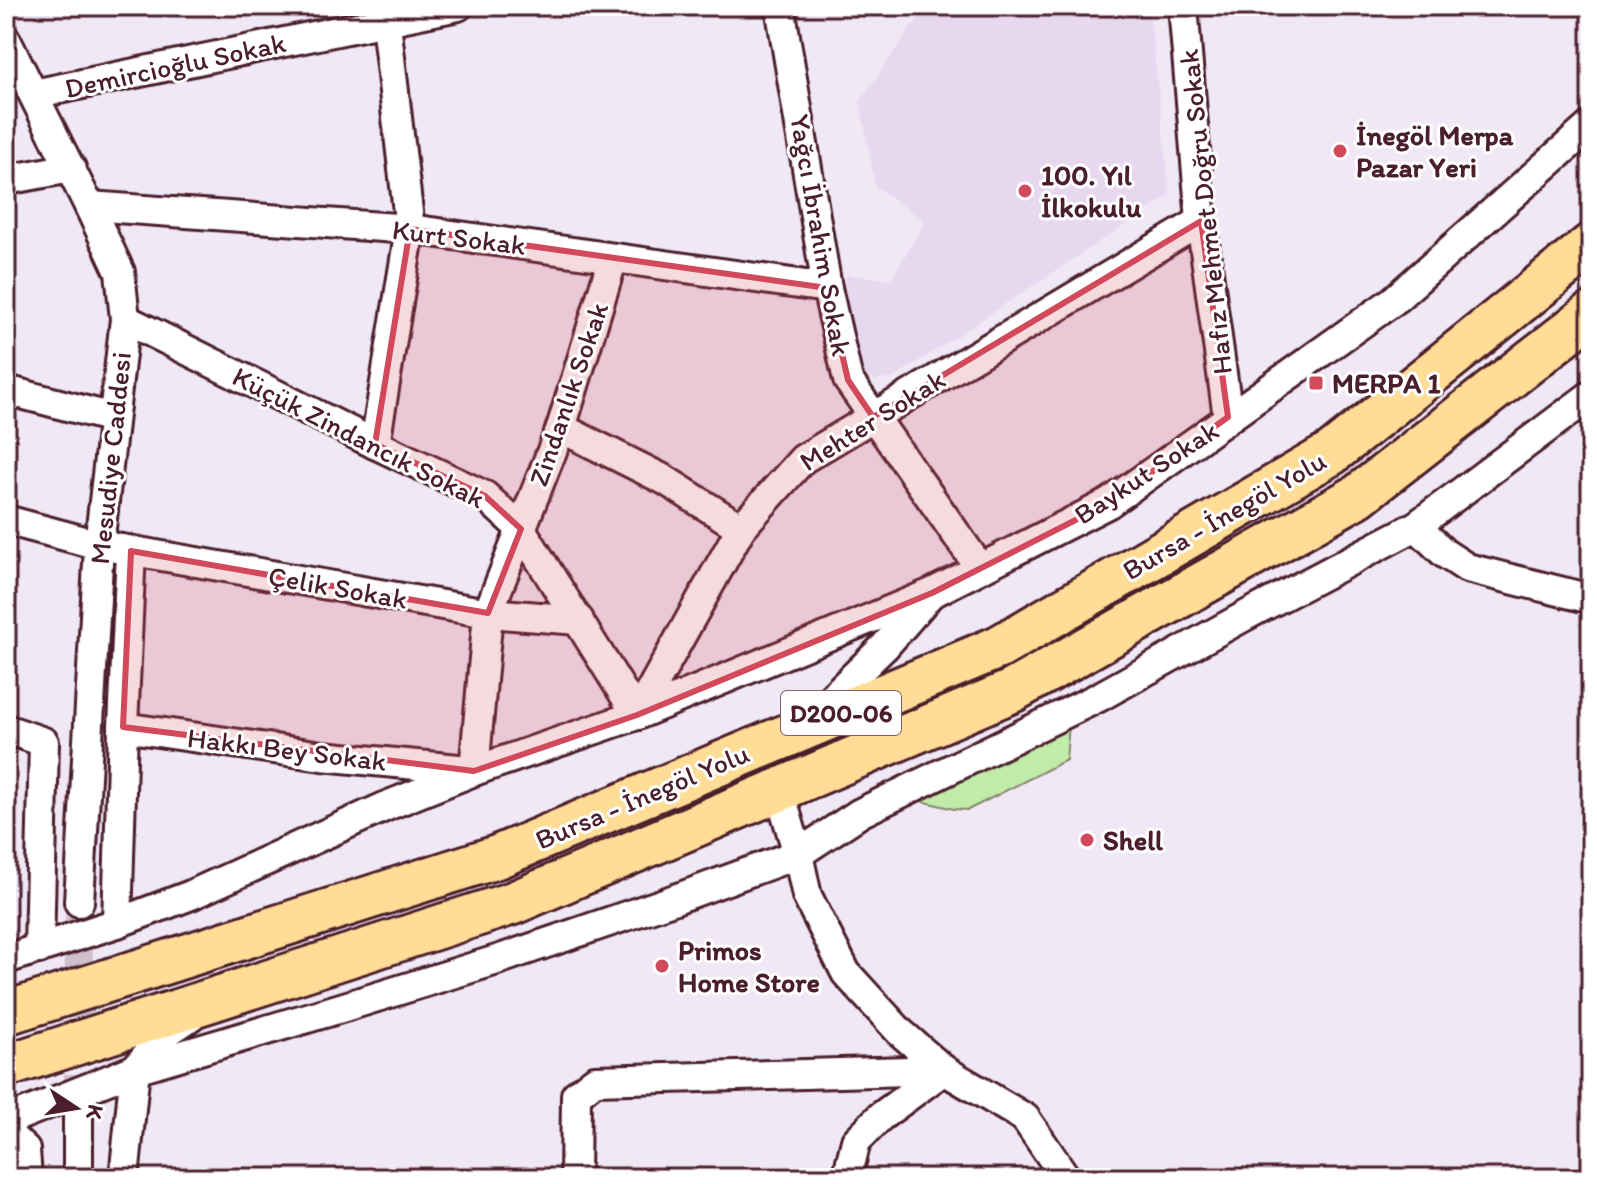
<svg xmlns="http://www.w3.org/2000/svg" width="1597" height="1184" font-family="Itim,sans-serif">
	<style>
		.built { fill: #e7d8f0 }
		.green { fill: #c0eba8; stroke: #85856a; stroke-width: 2 }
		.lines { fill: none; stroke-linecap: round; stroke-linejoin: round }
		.minor-tunnel { stroke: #d0c0cd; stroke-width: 28; stroke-dasharray: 28 14; stroke-linecap: butt }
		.minor-casing { stroke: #4a1f2b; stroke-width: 34 }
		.highway-casing { stroke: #4a1f2b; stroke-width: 48 }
		.minor { stroke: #fff; stroke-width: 28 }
		.highway { stroke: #ffdd96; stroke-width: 42 }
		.marked { fill: #d1495b; fill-opacity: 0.2; stroke: #d1495b; stroke-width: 6; stroke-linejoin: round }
		.poi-dot { fill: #d1495b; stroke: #fff; stroke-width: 3 }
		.labels { text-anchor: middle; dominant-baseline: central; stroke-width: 6; stroke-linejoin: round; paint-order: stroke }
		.shield { fill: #fff; stroke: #80626b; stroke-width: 2 }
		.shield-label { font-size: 26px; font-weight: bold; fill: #4a1f2b }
		.street-label { font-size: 28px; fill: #4a1f2b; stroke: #fff }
		.poi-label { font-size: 28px; font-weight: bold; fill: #4a1f2b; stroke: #fff; text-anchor: start }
	</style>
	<rect width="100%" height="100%" fill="#f1e8f6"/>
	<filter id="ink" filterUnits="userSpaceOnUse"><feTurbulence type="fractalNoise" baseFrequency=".0125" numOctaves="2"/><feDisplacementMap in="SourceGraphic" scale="16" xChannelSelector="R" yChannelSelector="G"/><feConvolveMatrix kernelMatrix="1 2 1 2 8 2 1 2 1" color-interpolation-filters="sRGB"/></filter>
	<g filter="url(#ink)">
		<polygon class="built" points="926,6 1149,6 1170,195 892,379 874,380 854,370 841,312 846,275 891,279 925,222 875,186 860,101"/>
		<polygon class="green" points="1070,712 1066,760 968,810 954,809 893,794"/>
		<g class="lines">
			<polyline class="minor-tunnel" points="78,1102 79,902"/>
			<g class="minor-casing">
				<g id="minor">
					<polyline points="780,6 827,288 848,380 980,568"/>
					<polyline points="1183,6 1201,221 1228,417"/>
					<polyline points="6,40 89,206 120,272 125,319 99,545 79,902"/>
					<polyline points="34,94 458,6"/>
					<polyline points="6,180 71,168"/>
					<polyline points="89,206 410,229 827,288"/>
					<polyline points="125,319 375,444 485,496 521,529 637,715"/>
					<polyline points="6,390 113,418"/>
					<polyline points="561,428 665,480 741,528"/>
					<polyline points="375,444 410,229 384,6"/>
					<polyline points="6,520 99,545 488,613 579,620"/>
					<polyline points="1416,526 1444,553 1467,568 1591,599"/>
					<polyline points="637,715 741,528 803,459 1201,221"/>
					<polyline points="813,716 885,646 926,599"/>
					<polyline points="123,727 322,756 469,770"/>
					<polyline points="6,729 44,742 39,949"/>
					<polyline points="474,771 488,613 561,428 613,258"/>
					<polyline points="779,790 798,854 807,896 846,973 900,1032 944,1070 1025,1118 1066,1178"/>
					<polyline points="117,923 123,727 131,551"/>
					<polyline points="6,959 117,923 191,895 389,805 474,771 637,715 932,593 1109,503 1393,301 1591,125"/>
					<polyline points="78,1102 78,1178"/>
					<polyline points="6,1121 135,1069 341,1008 497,960 667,902 798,854 860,813 1099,697 1245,616 1416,526 1591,395"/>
					<polyline points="6,1134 10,1136 25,1150 27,1178"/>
					<polyline points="124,1178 135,1069 167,1032 191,1016"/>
					<polyline points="575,1178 576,1095 595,1080 944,1070"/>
					<polyline points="847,1178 856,1141 880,1117 944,1070"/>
				</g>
			</g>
			<g class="highway-casing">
				<g id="highway">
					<polyline points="6,1013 497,857 999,647 1332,453 1591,245"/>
					<polyline points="6,1066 513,903 1012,691 1358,496 1591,314"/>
				</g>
			</g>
			<use href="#minor" class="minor"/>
			<use href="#highway" class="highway"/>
		</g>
	</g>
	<path class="marked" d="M1201,221L1228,417L1109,503L932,593L637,715L474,771L123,727L131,551L488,613L521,529L485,496L375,444L410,229L827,288L848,380L873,417Z"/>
	<g class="poi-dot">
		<circle cx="1340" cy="151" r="8"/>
		<circle cx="1025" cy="191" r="8"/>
		<rect x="1308" y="375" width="16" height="16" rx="4"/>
		<circle cx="1087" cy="840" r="8"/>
		<circle cx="662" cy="966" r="8"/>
	</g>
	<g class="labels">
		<rect class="shield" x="781" y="691" width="120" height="44" rx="6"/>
		<g class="shield-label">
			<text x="841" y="713">D200-06</text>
		</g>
		<g class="street-label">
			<text transform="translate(175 65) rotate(-12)">Demircioğlu Sokak</text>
			<text transform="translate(1205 212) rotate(-96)">Hafız Mehmet Doğru Sokak</text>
			<text transform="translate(821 235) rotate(80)">Yağcı İbrahim Sokak</text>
			<text transform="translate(459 237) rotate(7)">Kurt Sokak</text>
			<text transform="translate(568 394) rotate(-71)">Zindanlık Sokak</text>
			<text transform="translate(872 420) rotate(-32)">Mehter Sokak</text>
			<text transform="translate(359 437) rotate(27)">Küçük Zindancık Sokak</text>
			<text transform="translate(110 458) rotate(-84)">Mesudiye Caddesi</text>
			<text transform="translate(1146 472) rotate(-33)">Baykut Sokak</text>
			<text transform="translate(1224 515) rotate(-30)">Bursa - İnegöl Yolu</text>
			<text transform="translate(338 587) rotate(10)">Çelik Sokak</text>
			<text transform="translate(287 749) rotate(7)">Hakkı Bey Sokak</text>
			<text transform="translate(642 796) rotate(-23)">Bursa - İnegöl Yolu</text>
		</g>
		<g class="poi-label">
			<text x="1356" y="135">İnegöl Merpa<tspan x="1356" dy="32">Pazar Yeri</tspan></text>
			<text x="1041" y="175">100. Yıl<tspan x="1041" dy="32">İlkokulu</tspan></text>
			<text x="1332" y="383">MERPA 1</text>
			<text x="1103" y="840">Shell</text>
			<text x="678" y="950">Primos<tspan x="678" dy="32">Home Store</tspan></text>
		</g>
	</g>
	<rect width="1597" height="1184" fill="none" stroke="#fff" stroke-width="32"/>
	<rect x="16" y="16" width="1565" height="1152" fill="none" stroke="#4a1f2b" stroke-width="3" filter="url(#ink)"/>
	<g transform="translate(76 1108) rotate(102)" stroke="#ffffff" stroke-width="6" paint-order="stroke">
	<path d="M0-6L14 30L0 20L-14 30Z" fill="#4a1f2b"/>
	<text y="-12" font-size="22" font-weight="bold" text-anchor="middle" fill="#4a1f2b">K</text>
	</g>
</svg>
